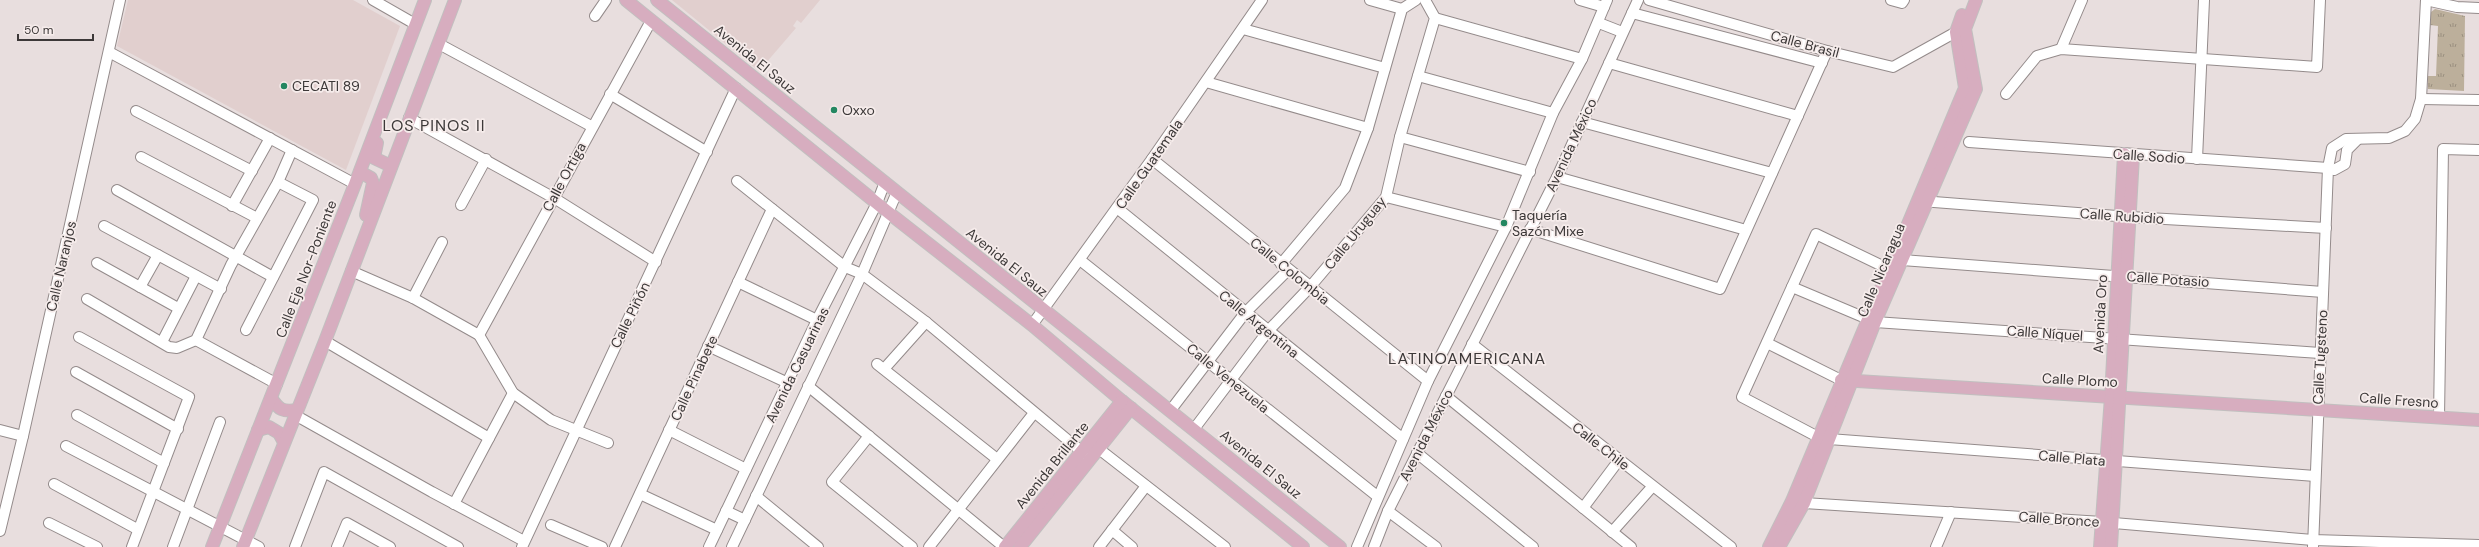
<svg xmlns="http://www.w3.org/2000/svg" width="2479" height="547" font-family="'DM Sans',sans-serif">
	<style>
		.built { fill: #e1cfce }
		.grass { fill: url(#grass-tufts) }
		.lines { fill: none; stroke-linecap: round; stroke-linejoin: round }
		.minor-casing { stroke: #948b8b; stroke-width: 12 }
		.major-casing { stroke: #c1bfbf; stroke-width: 14 }
		.minor { stroke: #fff; stroke-width: 10 }
		.major { stroke: #d7adbf; stroke-width: 12 }
		.poi-dot { fill: #238761; stroke: #f6eceb; stroke-width: 1.5 }
		.labels { text-anchor: middle; dominant-baseline: central; stroke-width: 3.5; stroke-linejoin: round; paint-order: stroke }
		.street-label { font-size: 14px; fill: #3c3838; stroke: #f6eceb }
		.poi-label { font-size: 14px; fill: #3c3838; stroke: #f6eceb; text-anchor: start }
		.quarter-label { font-size: 16px; letter-spacing: 1px; fill: #3c3838; stroke: #f6eceb }
	</style>
	<defs>
		<pattern id="grass-tufts" width="24" height="20" patternUnits="userSpaceOnUse"><rect width="24" height="20" fill="#bcaf9b"/><path d="M3 7l-1-3M5 7V3M7 7l1-3M15 17l-1-3M17 17v-4M19 17l1-3" fill="none" stroke="#9a8f7f"/></pattern>
	</defs>
	<rect width="100%" height="100%" fill="#e8dede"/>
	<g class="built">
		<polygon points="128,0 353,0 400,26 346,170 117,46"/>
		<polygon points="672,0 820,0 801,23 797,20 793,26 796,28 759,71"/>
	</g>
	<polygon class="grass" points="2435,9 2465,16 2464,91 2428,89 2428,76 2436,76 2438,26 2430,25 2431,12"/>
	<g class="lines">
		<g class="minor-casing">
			<g id="minor">
				<polyline points="373,0 415,24"/>
				<polyline points="1370,0 1402,9"/>
				<polyline points="1580,0 1604,7"/>
				<polyline points="1649,0 1827,51 1893,67 1956,32"/>
				<polyline points="1891,0 1902,3 1904,0"/>
				<polyline points="2426,0 2457,7 2479,8"/>
				<polyline points="1632,13 1822,63"/>
				<polyline points="595,16 606,0"/>
				<polyline points="1435,18 1582,59"/>
				<polyline points="1599,23 1622,32"/>
				<polyline points="1243,29 1385,68"/>
				<polyline points="439,44 591,126"/>
				<polyline points="2061,49 2082,0"/>
				<polyline points="109,52 355,184"/>
				<polyline points="1609,63 1798,116"/>
				<polyline points="1418,76 1553,113"/>
				<polyline points="1206,82 1368,128"/>
				<polyline points="610,94 707,152"/>
				<polyline points="2006,94 2037,56 2061,49 2317,67 2320,0"/>
				<polyline points="2421,99 2479,100"/>
				<polyline points="136,111 252,171"/>
				<polyline points="409,118 554,198 656,262"/>
				<polyline points="1582,122 1772,173"/>
				<polyline points="1400,137 1530,172"/>
				<polyline points="1969,142 2328,168 2334,170 2345,164 2347,150 2357,140"/>
				<polyline points="141,157 257,218"/>
				<polyline points="1152,159 1428,381"/>
				<polyline points="2197,159 2204,0"/>
				<polyline points="1557,177 1746,230"/>
				<polyline points="737,181 845,267 862,274 926,322 1087,456"/>
				<polyline points="117,190 273,277"/>
				<polyline points="1386,197 1506,227"/>
				<polyline points="1921,201 2130,217 2326,228"/>
				<polyline points="461,205 486,159"/>
				<polyline points="232,206 270,138"/>
				<polyline points="1117,208 1403,439"/>
				<polyline points="104,226 221,289"/>
				<polyline points="1530,229 1720,289 1827,51"/>
				<polyline points="1895,257 1902,260 2323,292"/>
				<polyline points="1080,260 1377,496"/>
				<polyline points="97,263 178,308"/>
				<polyline points="1281,264 1345,188 1368,128 1402,9 1416,0"/>
				<polyline points="351,271 413,298 479,335 513,393 551,420 608,443"/>
				<polyline points="1895,272 1816,234 1742,397 1818,437 1829,439 2315,476"/>
				<polyline points="738,282 817,320"/>
				<polyline points="140,287 158,255"/>
				<polyline points="1792,287 1875,322 2320,353"/>
				<polyline points="413,298 442,242"/>
				<polyline points="87,299 169,347 177,348 196,340 231,265 278,182 292,150"/>
				<polyline points="1032,325 1152,159 1262,0"/>
				<polyline points="246,330 313,200 278,182"/>
				<polyline points="479,335 651,21"/>
				<polyline points="79,337 189,397 132,547"/>
				<polyline points="196,340 277,384"/>
				<polyline points="325,341 489,438"/>
				<polyline points="162,342 196,276"/>
				<polyline points="1767,343 1841,380"/>
				<polyline points="1472,344 1731,547"/>
				<polyline points="708,346 788,383"/>
				<polyline points="877,364 997,459"/>
				<polyline points="884,369 926,322"/>
				<polyline points="76,372 178,429"/>
				<polyline points="808,386 1004,547"/>
				<polyline points="1446,396 1631,547"/>
				<polyline points="1170,411 1245,313 1288,270"/>
				<polyline points="77,415 164,463"/>
				<polyline points="295,415 432,492 524,541"/>
				<polyline points="2439,418 2443,149 2479,150"/>
				<polyline points="1194,429 1268,331 1310,287 1386,197 1400,137 1435,18 1425,0"/>
				<polyline points="0,430 23,436"/>
				<polyline points="669,430 746,469"/>
				<polyline points="869,436 832,482 912,547"/>
				<polyline points="66,446 259,547"/>
				<polyline points="1099,449 1225,547"/>
				<polyline points="1417,453 1533,547"/>
				<polyline points="54,484 137,529"/>
				<polyline points="640,494 717,530"/>
				<polyline points="756,496 818,547"/>
				<polyline points="1804,503 2102,522 2313,540 2479,545"/>
				<polyline points="454,504 513,393"/>
				<polyline points="1583,508 1619,460"/>
				<polyline points="726,511 745,520"/>
				<polyline points="1388,511 1436,547"/>
				<polyline points="49,523 97,547"/>
				<polyline points="551,525 602,547"/>
				<polyline points="1112,530 1132,547"/>
				<polyline points="0,531 23,436 120,0"/>
				<polyline points="1612,532 1652,487"/>
				<polyline points="173,547 220,422"/>
				<polyline points="295,547 324,472 458,547"/>
				<polyline points="337,547 347,523 390,547"/>
				<polyline points="522,547 736,88"/>
				<polyline points="615,547 772,209"/>
				<polyline points="709,547 817,320 877,203 885,182"/>
				<polyline points="732,547 862,274 897,192"/>
				<polyline points="929,547 1034,413"/>
				<polyline points="1099,547 1146,486"/>
				<polyline points="1357,547 1428,381 1506,227 1553,113 1582,59 1607,0"/>
				<polyline points="1374,547 1388,511 1557,177 1638,0"/>
				<polyline points="1936,547 1951,512"/>
				<polyline points="2313,547 2328,168 2332,148 2346,139 2389,138 2405,131 2415,119 2421,99 2426,0"/>
			</g>
		</g>
		<g class="major-casing">
			<g id="major">
				<polyline points="626,0 889,213 1032,325 1122,401 1303,547"/>
				<polyline points="657,0 1340,547"/>
				<polyline points="377,143 374,158 391,166"/>
				<polyline points="360,172 371,178 373,183 366,215"/>
				<polyline points="1841,380 2479,420"/>
				<path d="M271,398C279,410 283,412 297,410"/>
				<polyline points="258,430 269,427 279,433 284,442"/>
				<polyline points="212,547 355,184 425,0"/>
				<polyline points="243,547 325,341 455,0"/>
				<polyline points="1005,547 1122,401"/>
				<polyline points="1020,547 1131,408"/>
				<polyline points="1769,547 1792,501 1965,88 1956,32 1962,15"/>
				<polyline points="1779,547 1804,503 1875,322 1976,89 1965,29 1976,0"/>
				<polyline points="2100,547 2111,397 2124,154"/>
				<polyline points="2111,547 2133,156"/>
			</g>
		</g>
		<use href="#minor" class="minor"/>
		<use href="#major" class="major"/>
	</g>
	<g class="poi-dot">
		<circle cx="284" cy="86" r="4"/>
		<circle cx="834" cy="110" r="4"/>
		<circle cx="1504" cy="223" r="4"/>
	</g>
	<g class="labels">
		<g class="street-label">
			<text transform="translate(1805 44) rotate(15)">Calle Brasil</text>
			<text transform="translate(755 59) rotate(39)">Avenida El Sauz</text>
			<text transform="translate(1571 145) rotate(-65)">Avenida México</text>
			<text transform="translate(2149 156) rotate(4)">Calle Sodio</text>
			<text transform="translate(1149 164) rotate(-55)">Calle Guatemala</text>
			<text transform="translate(564 177) rotate(-62)">Calle Ortiga</text>
			<text transform="translate(2122 216) rotate(4)">Calle Rubidio</text>
			<text transform="translate(1355 233) rotate(-51)">Calle Uruguay</text>
			<text transform="translate(1007 262) rotate(39)">Avenida El Sauz</text>
			<text transform="translate(61 266) rotate(-77)">Calle Naranjos</text>
			<text transform="translate(306 269) rotate(-69)">Calle Eje Nor-Poniente</text>
			<text transform="translate(1881 270) rotate(-67)">Calle Nicaragua</text>
			<text transform="translate(1290 271) rotate(39)">Calle Colombia</text>
			<text transform="translate(2168 279) rotate(4)">Calle Potasio</text>
			<text transform="translate(2100 314) rotate(-87)">Avenida Oro</text>
			<text transform="translate(630 315) rotate(-64)">Calle Piñón</text>
			<text transform="translate(1259 324) rotate(39)">Calle Argentina</text>
			<text transform="translate(2045 333) rotate(4)">Calle Níquel</text>
			<text transform="translate(2320 357) rotate(-87)">Calle Tugsteno</text>
			<text transform="translate(797 365) rotate(-64)">Avenida Casuarinas</text>
			<text transform="translate(694 378) rotate(-65)">Calle Pinabete</text>
			<text transform="translate(1228 378) rotate(39)">Calle Venezuela</text>
			<text transform="translate(2080 380) rotate(3)">Calle Plomo</text>
			<text transform="translate(2399 400) rotate(4)">Calle Fresno</text>
			<text transform="translate(1426 435) rotate(-63)">Avenida México</text>
			<text transform="translate(1601 446) rotate(38)">Calle Chile</text>
			<text transform="translate(2072 458) rotate(5)">Calle Plata</text>
			<text transform="translate(1261 464) rotate(39)">Avenida El Sauz</text>
			<text transform="translate(1052 465) rotate(-51)">Avenida Brillante</text>
			<text transform="translate(2059 519) rotate(4)">Calle Bronce</text>
		</g>
		<g class="poi-label">
			<text x="292" y="86">CECATI 89</text>
			<text x="842" y="110">Oxxo</text>
			<text x="1512" y="215">Taquería<tspan x="1512" dy="16">Sazón Mixe</tspan></text>
		</g>
		<g class="quarter-label">
			<text x="434" y="125">LOS PINOS II</text>
			<text x="1467" y="358">LATINOAMERICANA</text>
		</g>
	</g>
	<path d="M18 34v6h75v-6" fill="none" stroke="#3c3838" stroke-width="2"/>
	<text x="24" y="34" font-size="12" fill="#3c3838" stroke="#f6eceb" stroke-width="3" paint-order="stroke">50 m</text>
</svg>
